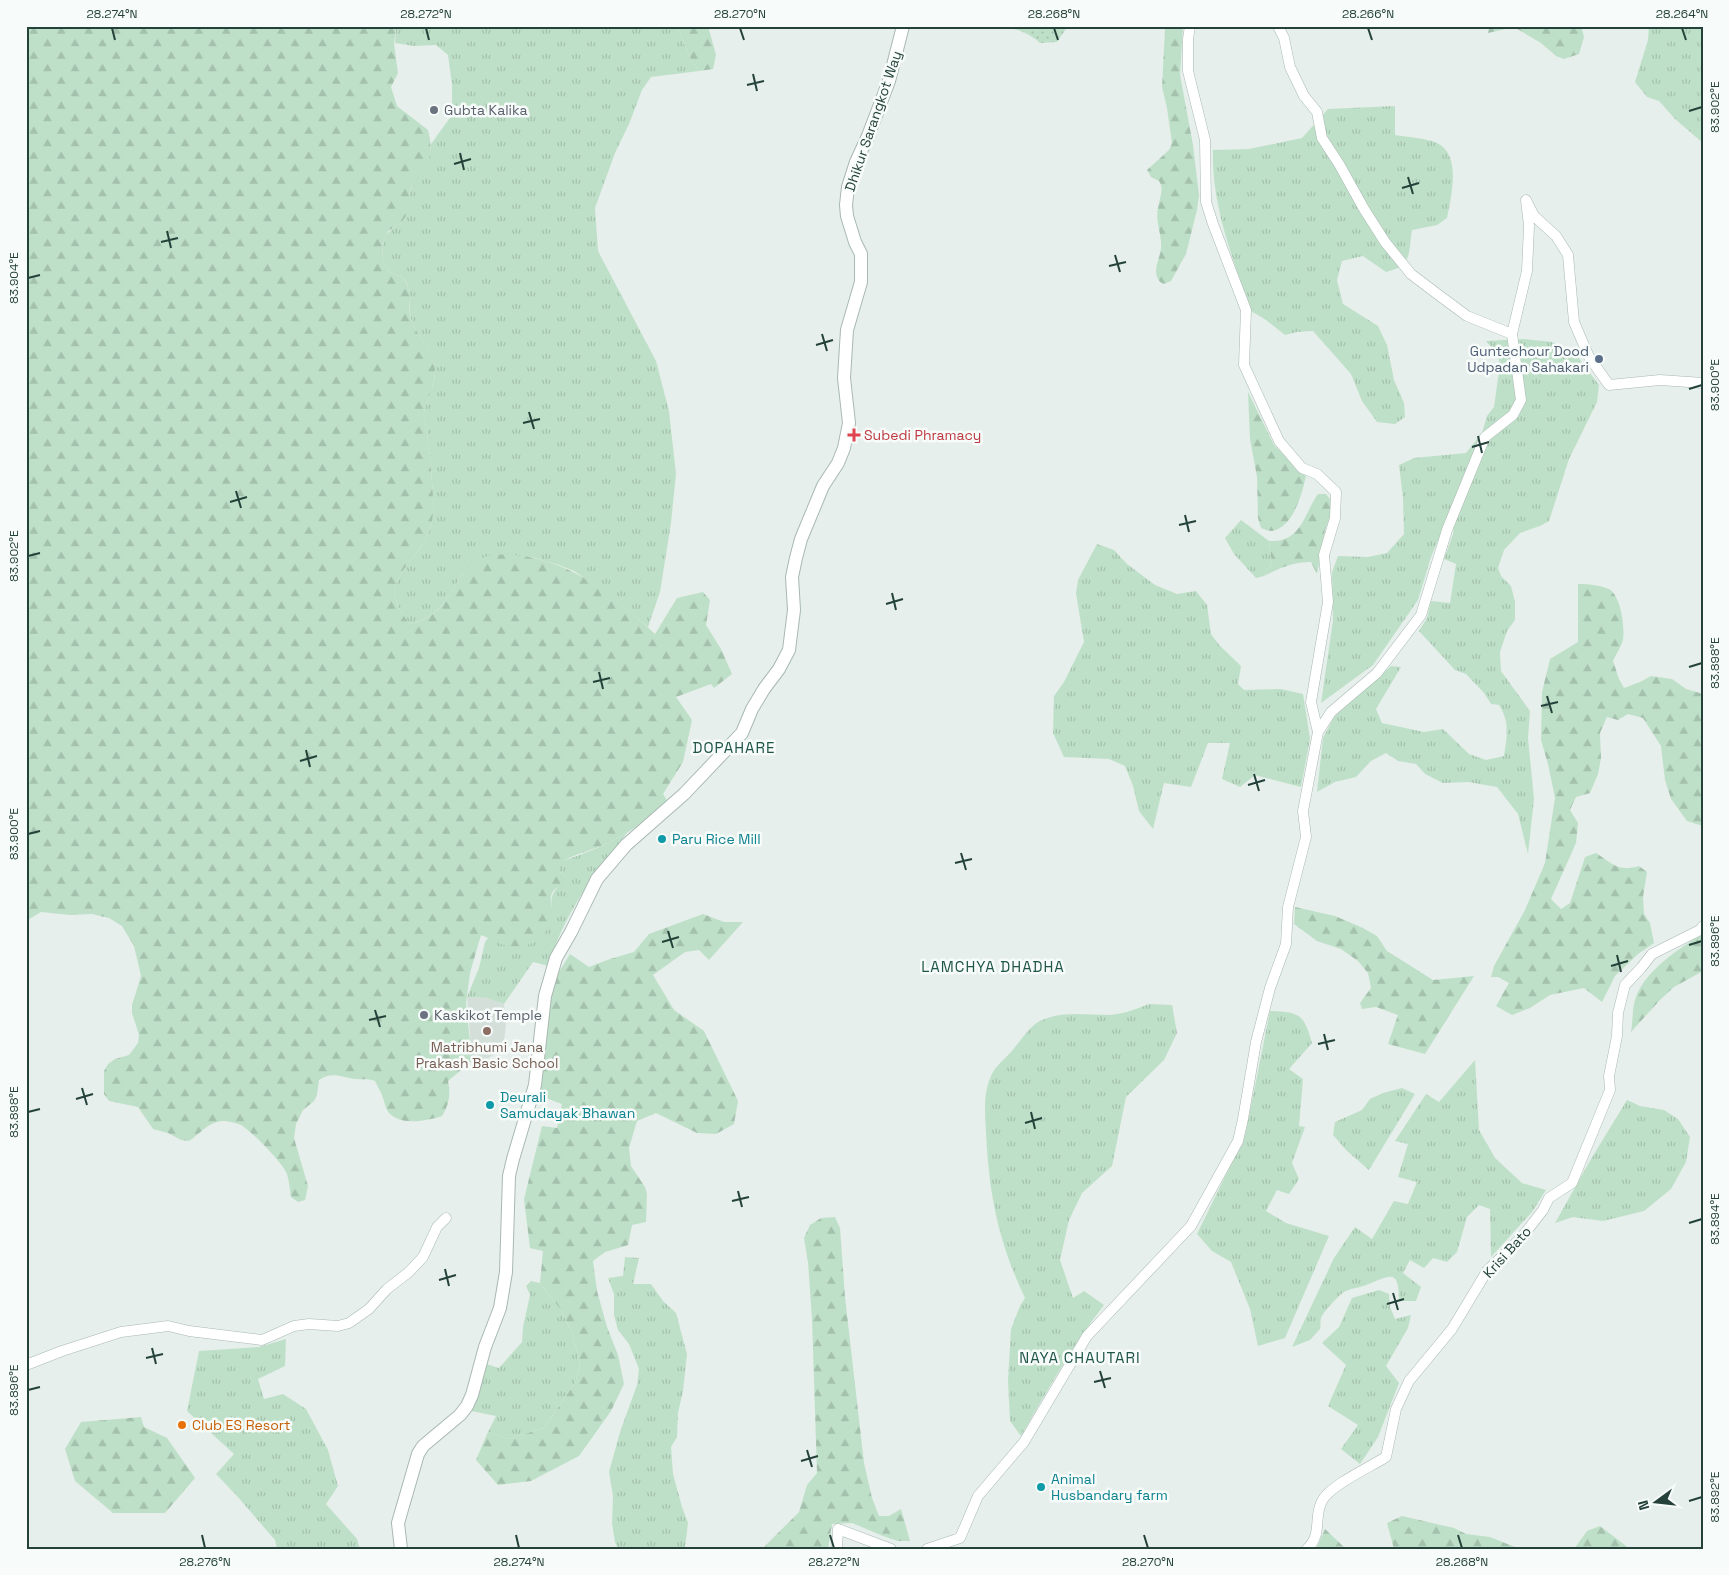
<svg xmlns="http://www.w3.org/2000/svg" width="1729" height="1575" font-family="'Space Grotesk',sans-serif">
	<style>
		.built { fill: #d4dfda }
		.grass { fill: url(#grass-tufts) }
		.forest { fill: url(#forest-firs) }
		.park { fill: url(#park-dots) }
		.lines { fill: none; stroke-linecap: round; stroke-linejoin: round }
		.minor-casing { stroke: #a8b8b2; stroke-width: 11 }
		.tertiary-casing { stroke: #a8b8b2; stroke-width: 14 }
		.minor { stroke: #fff; stroke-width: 10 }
		.tertiary { stroke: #fff; stroke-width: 12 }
		.ticks { fill: none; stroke: #24423a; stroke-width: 2 }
		.worship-dot { fill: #6b7280; stroke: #f7fbf9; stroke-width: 2 }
		.service-dot { fill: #5c6f8a; stroke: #f7fbf9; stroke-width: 2 }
		.health-dot { fill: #e0444e; stroke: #f7fbf9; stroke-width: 2 }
		.culture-dot { fill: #0f9aa8; stroke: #f7fbf9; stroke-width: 2 }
		.education-dot { fill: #8d6e63; stroke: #f7fbf9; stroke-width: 2 }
		.food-dot { fill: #e8710a; stroke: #f7fbf9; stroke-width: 2 }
		.labels { text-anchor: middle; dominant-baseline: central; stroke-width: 5; stroke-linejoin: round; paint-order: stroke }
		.worship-label { font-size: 14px; fill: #5b616d; stroke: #f7fbf9; text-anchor: start }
		.street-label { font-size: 14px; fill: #24423a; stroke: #f7fbf9 }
		.service-label { font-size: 14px; fill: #4e5e75; stroke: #f7fbf9; text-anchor: end }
		.health-label { font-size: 14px; fill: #be3a42; stroke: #f7fbf9; text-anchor: start }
		.culture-label { font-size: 14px; fill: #0d838f; stroke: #f7fbf9; text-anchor: start }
		.education-label { font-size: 14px; fill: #785e54; stroke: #f7fbf9 }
		.food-label { font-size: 14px; fill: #c56008; stroke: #f7fbf9; text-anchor: start }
		.neighbourhood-label { font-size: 15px; letter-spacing: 1px; fill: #1f5548; stroke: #f7fbf9 }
		.neatline { fill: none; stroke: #24423a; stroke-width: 2 }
		.ticks-label { font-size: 12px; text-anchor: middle; fill: #24423a }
	</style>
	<defs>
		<pattern id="grass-tufts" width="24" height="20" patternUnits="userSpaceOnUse" patternTransform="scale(1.25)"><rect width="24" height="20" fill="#bfe0c8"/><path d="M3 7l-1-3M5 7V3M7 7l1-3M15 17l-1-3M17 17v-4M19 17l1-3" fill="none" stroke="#a4c1ad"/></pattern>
		<pattern id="forest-firs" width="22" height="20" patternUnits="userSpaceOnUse" patternTransform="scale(1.25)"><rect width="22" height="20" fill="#bfe0c8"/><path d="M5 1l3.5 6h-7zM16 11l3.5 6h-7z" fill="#a4c1ad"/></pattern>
		<pattern id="park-dots" width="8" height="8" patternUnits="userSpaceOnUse" patternTransform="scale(1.25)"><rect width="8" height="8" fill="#bfe0c8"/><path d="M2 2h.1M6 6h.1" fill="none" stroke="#a4c1ad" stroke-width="1.8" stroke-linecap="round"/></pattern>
	</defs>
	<rect width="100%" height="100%" fill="#e6efeb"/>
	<polygon class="built" points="467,997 487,998 504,1004 506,1024 504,1041 497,1053 478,1064 472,1061"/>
	<g class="grass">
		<path d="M396,26H677L690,58L699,71L651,77L642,90L629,124L615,153L595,208L598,251L656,361L669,411L676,474L671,523L660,592L648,627L613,598L574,571L559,565L531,557L463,573C448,597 440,617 410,624C369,575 423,567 432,522C436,500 429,456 427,431C426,426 423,418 424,413C428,393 438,385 434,362C431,347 417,336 412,322C408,310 411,303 410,292C409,288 406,282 404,278L390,272L382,260C384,239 382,234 401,223L413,183L429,158L431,144L452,115V84L448,55L436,45L414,46L395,43Z"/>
		<polygon points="1649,26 1703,26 1703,143 1675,119 1659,101 1647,97 1635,82 1648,40"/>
		<path d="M1395,106V135C1407,137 1426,138 1437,143C1462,155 1451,197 1447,218L1437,225L1412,230C1408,254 1413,265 1386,272L1363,256L1342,261L1337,280L1343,304L1378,326L1387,345L1394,380L1404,403L1405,417L1395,424L1377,422L1362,401L1351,374L1313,331L1297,332L1285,335L1266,320L1251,311C1233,259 1211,205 1213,150L1249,149L1302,138L1328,109Z"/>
		<path d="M1523,339L1552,342L1575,353L1599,385L1597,402L1569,459L1549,521L1540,526L1520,533L1504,550L1498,568L1501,576L1511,586L1515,602V620L1507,631L1500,652L1501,671L1530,711L1528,738L1534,799L1528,854L1518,814L1497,787L1468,782L1443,783L1425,774L1416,764L1398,761L1386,753L1371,761L1356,777L1335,782L1317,792L1323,738L1334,717L1391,666L1401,667L1376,709L1382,723L1424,732L1443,729L1469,754L1486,760L1504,756C1507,736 1510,722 1499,705L1491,704L1484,693L1466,674L1455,670L1419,631L1427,618L1431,601L1450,603L1456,564L1444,559L1453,534L1457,496L1431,557L1418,600L1373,665L1321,703L1333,620L1332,572L1338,556L1368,557L1387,553L1404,534L1403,498L1399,465L1414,458L1466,453L1482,433L1487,416L1494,407L1500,364L1497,353L1486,341Z"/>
		<polygon points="1241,520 1269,541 1272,564 1264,576 1256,578 1234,554 1225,538"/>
		<polygon points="1097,544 1114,550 1127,564 1155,585 1177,594 1196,591 1207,605 1211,634 1219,645 1241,666 1238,684 1244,690 1281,689 1303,694 1310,739 1301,787 1255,775 1240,787 1222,779 1230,743 1208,743 1191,787 1164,783 1153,829 1139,811 1133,786 1125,766 1109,759 1064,757 1053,733 1054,696 1064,682 1084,642 1076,593 1078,580"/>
		<path d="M627,833C595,873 562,916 549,966L533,962L504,1004L487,998L467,997L479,968L485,942L488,938L495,941L552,914C550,891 553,894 566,877L560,872L557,865C567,858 576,857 587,852C601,847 614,840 627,833Z"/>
		<path d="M1149,1004L1172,1005L1177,1033L1164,1060L1126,1097L1112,1166L1082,1193L1069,1220L1060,1260L1073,1298L1084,1291L1104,1305C1072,1346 1047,1391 1021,1436L1010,1421L1008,1381L1011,1329L1020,1306L1025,1298C998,1241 989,1194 986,1132C985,1114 983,1093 991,1076C996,1064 1008,1057 1015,1047C1025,1036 1030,1024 1045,1019C1064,1011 1089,1015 1109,1015C1124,1014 1136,1009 1149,1004Z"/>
		<path d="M1270,1011C1300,1012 1304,1014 1312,1043L1289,1069L1303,1079L1299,1126L1305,1127L1292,1163L1299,1179L1289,1194L1277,1190L1266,1211L1286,1223L1329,1236L1285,1338L1258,1346L1250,1309L1231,1262L1212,1251L1197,1234L1245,1136Z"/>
		<path d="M1475,1060L1479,1130L1495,1158L1522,1183L1546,1190L1532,1212L1491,1257L1490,1209L1479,1205L1467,1217L1457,1252L1447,1262L1433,1258L1424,1268L1410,1260L1403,1273L1421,1287L1416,1301H1399C1399,1267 1390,1276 1366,1285C1359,1288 1351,1288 1344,1292C1339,1295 1323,1312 1321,1318C1320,1321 1321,1326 1320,1329L1310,1340L1292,1347L1334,1258L1355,1227L1372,1239L1394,1201L1408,1204L1417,1182L1398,1177L1408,1144L1395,1141L1426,1094L1439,1102Z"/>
		<polygon points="1402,1088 1415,1094 1369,1170 1347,1151 1333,1135 1335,1122 1362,1110 1370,1099 1383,1093"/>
		<polygon points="1627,1100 1640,1106 1664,1110 1678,1119 1690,1137 1686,1162 1671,1189 1644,1211 1603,1221 1573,1217 1555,1223 1591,1159"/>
		<polygon points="625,1257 639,1258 633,1284 651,1284 663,1301 676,1313 687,1354 683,1391 678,1413 677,1437 671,1447 673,1474 682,1507 688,1523 685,1547 683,1549 618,1549 615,1542 612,1523 613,1496 609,1472 620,1432 637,1385 639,1369 629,1344 618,1330 614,1315 614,1294 608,1278 623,1276"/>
		<polygon points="531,1281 540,1283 561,1310 573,1335 580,1364 575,1383 544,1428 508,1439 488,1432 496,1416 471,1411 486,1364 499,1368 522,1342 523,1327 530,1295 526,1286"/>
		<polygon points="1379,1290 1389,1294 1390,1307 1395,1319 1411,1315 1408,1328 1386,1366 1399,1383 1378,1437 1360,1464 1341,1449 1358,1425 1328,1406 1346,1365 1322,1343 1339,1327 1352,1298"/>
		<polygon points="286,1339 285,1366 258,1379 264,1399 283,1394 306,1409 328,1450 338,1486 326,1504 357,1539 360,1549 277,1549 275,1540 237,1496 216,1474 234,1454 187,1411 199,1351 259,1347"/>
	</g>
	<g class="forest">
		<path d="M26,26H396L394,44L398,73L391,87L397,106L428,130C430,138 432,148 429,157C423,180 405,180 410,210L401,223L388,231L383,244L382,260L390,272L404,278C405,282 409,287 410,292C411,302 407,309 412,322C417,336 431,347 434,361C438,384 428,393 424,413C423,418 426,425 427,431C429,456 436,500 432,522C423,567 369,575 410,624C436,618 444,604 457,583C461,575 467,567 474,562C486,554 501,554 514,555C562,560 594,581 629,611C638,619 647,626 655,634L677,598L703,592L710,600L706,625L721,649L732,674L714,688L711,684L676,697L692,720L683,762L663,794L669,804C650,817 631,832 610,842C593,851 573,853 558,865L560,872L566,877L567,884C561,885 557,887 553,891C548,899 553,907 552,914C550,936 531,949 510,946C500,945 491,939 481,935L470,973L466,1003L472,1061L448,1081C451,1094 449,1105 442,1116C427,1121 397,1127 387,1110C385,1106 384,1100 382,1095C380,1090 377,1086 375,1081C367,1078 362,1080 355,1079C341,1077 332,1071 319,1080L317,1095L314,1101L303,1110L296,1124L294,1138L308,1186L305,1200L298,1202L291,1197C290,1190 289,1181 287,1174C283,1163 251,1131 241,1125C236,1123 228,1121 222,1121C207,1123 201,1133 189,1141L181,1140L168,1133L153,1129L138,1107L109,1101L104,1094V1071L108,1064L115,1059L129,1055L138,1043L139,1035L132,1013V1005L141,976L134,946L122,926L109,918L92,914L70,915L41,912L26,921Z"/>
		<polygon points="677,26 708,26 716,55 713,69 699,71 690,58"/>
		<path d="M1159,26H1183L1180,75L1193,145L1199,195L1197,210L1186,254L1171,281L1164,284L1160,282C1151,270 1160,260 1161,248C1162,234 1155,222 1158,208C1159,199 1165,189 1159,181L1151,177L1147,170L1169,150L1172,143L1167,108L1162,87L1165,29Z"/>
		<polygon points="1489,26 1581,26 1584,37 1579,54 1564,59 1556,56 1541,43 1514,27 1488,33"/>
		<path d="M1248,392L1274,445L1306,476C1302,493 1294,527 1272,531C1269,531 1264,529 1261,528L1258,518L1257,477L1250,439Z"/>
		<path d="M1318,494H1326L1333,503L1332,513L1325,530L1317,574L1311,562C1293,562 1280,568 1264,576L1272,564L1269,541C1274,541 1280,541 1285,539C1303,532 1308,507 1318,494Z"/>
		<path d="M1578,584C1587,584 1600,585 1609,589C1621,596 1625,627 1623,640C1621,647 1616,654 1613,661L1619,679L1624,688L1640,682L1651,676L1672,679L1686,689L1703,694V826L1687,821L1671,799L1665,780L1661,746L1643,718L1628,714L1618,720L1607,717L1600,733L1601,758L1598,774L1590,793L1576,797L1570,810L1578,823L1576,843L1551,899L1561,909L1570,903L1585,857L1596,853C1613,864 1618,872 1639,866L1647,872L1643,897L1644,914L1650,923L1654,943L1638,954L1615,976L1602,1002L1584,988L1550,995L1530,1008L1512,1015L1496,1006L1509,983L1498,977H1491L1494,966L1525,910L1545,863L1555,798L1548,764L1541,740L1542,692L1550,659L1578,642Z"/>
		<polygon points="1295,907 1335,916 1363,928 1377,936 1387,951 1433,980 1474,976 1425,1054 1388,1044 1398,1015 1376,1007 1362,1009 1360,1003 1371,988 1368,973 1358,961 1341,949 1317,941 1294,924"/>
		<polygon points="703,914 724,922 743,922 709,960 699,950 685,952 653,975 674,1010 704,1031 738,1101 734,1124 716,1134 697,1133 656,1113 637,1121 629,1148 631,1166 645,1187 647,1194 646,1222 632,1225 628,1245 605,1252 593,1261 597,1291 607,1327 618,1355 624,1384 611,1411 579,1456 531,1481 498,1485 476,1460 488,1432 508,1439 544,1428 575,1383 580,1364 573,1335 561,1310 540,1283 543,1251 530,1248 524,1199 542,1126 557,1128 562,1104 538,1095 546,1008 557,975 570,954 589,967 610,959 634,952 649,934"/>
		<path d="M1703,934V971L1674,987L1660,1000L1631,1032C1633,1021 1632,1007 1636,997C1646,970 1679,948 1703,934Z"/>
		<polygon points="835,1217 840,1228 845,1297 864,1463 872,1498 879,1516 889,1516 901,1509 910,1541 898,1541 883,1536 852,1523 832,1524 828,1549 761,1549 765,1546 799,1512 807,1485 817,1473 812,1319 808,1262 804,1238 810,1225 821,1218"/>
		<polygon points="141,1417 144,1427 167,1438 195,1478 165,1513 113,1513 75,1481 65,1449 81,1422"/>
		<polygon points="1402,1516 1454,1528 1466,1534 1490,1537 1520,1549 1394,1549 1387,1523"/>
		<polygon points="1600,1526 1630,1549 1574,1549 1587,1531"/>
		<polygon points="1325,1529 1346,1549 1316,1549"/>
	</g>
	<path class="park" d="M1003,26H1068L1057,42L1040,43C1029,33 1016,29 1003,26Z"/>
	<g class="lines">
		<g class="minor-casing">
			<g id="minor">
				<polyline points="1190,26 1188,39 1188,71 1205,140 1206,202 1213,224 1246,310 1244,365 1279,441 1302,468 1317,474 1336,492 1335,518 1324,555 1328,602 1311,702 1318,732"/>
				<polyline points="1278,26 1284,38 1290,67 1304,96 1317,112 1322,138 1339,164 1364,209 1385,242 1411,274 1436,293 1467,316 1512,334"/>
				<polyline points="26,1365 62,1351 121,1332 168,1326 189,1331 262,1340 294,1326 309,1324 338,1326 349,1323 369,1309 387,1289 409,1272 423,1257 437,1227 446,1218"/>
				<polyline points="837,1549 838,1529 891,1549"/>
				<polyline points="927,1549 960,1538 978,1496 1024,1442 1087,1336 1191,1226 1238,1141 1243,1119 1256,1042 1270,988 1286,944 1288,907 1306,837 1303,811 1318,732 1331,712 1377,673 1421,615 1447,530 1485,437 1513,415 1521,400 1512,334 1527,271 1529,226 1526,200 1534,216 1556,236 1568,255 1574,322 1589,357 1609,385 1660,380 1703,383"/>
				<path d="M1307,1549C1323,1534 1313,1518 1322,1501C1329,1486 1370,1467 1386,1457L1396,1409L1409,1381L1452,1329L1487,1271L1522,1237L1543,1210L1549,1198L1572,1183L1610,1090L1609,1076L1617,1036L1618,1013L1625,985L1641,968L1652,954L1700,930L1703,926"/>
			</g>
		</g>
		<g class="tertiary-casing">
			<polyline id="tertiary" points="401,1549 398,1523 418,1454 423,1446 460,1415 467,1406 472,1395 485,1347 500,1308 506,1272 509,1176 513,1159 535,1085 545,996 556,958 571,932 597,879 626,845 684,794 742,733 752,709 764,689 779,669 789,650 794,610 792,577 796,558 801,539 823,486 838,463 844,448 849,423 844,378 847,330 861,282 861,254 855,242 847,216 846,205 848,187 856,162 868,136 889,81 903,26"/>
		</g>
		<use href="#minor" class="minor"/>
		<use href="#tertiary" class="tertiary"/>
	</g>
	<path class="ticks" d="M112,28L115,40M426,28L429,40M740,28L744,40M1054,28L1058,40M1368,28L1372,40M1682,28L1686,40M753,74L757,91M747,85L764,81M1689,111L1702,107M460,153L464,170M454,164L471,159M1408,177L1413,194M1402,188L1419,183M167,231L171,248M161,242L178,238M1115,255L1120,272M1109,266L1126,262M28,278L40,275M822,334L827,351M816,345L833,340M1689,389L1702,385M529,412L534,429M523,423L540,419M1478,436L1482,453M1472,447L1489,442M236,491L241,508M230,502L247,497M1185,515L1189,532M1179,525L1196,521M28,556L40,553M892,593L896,610M886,604L903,599M1689,667L1702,663M599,672L603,689M593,682L610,678M1547,696L1552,713M1541,706L1558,702M306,750L310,767M300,761L317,756M1254,774L1259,791M1248,785L1265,780M28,834L40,831M961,853L966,870M955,863L972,859M668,931L673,948M662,942L679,937M1689,945L1702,941M1617,955L1621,972M1611,966L1628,961M375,1010L380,1027M369,1020L386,1016M1324,1034L1328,1050M1318,1044L1335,1040M82,1088L87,1105M76,1099L93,1094M28,1112L40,1109M1031,1112L1035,1129M1025,1123L1042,1118M738,1191L742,1207M732,1201L749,1197M1689,1223L1702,1219M445,1269L449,1286M439,1280L456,1275M1393,1293L1398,1310M1387,1304L1404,1299M152,1348L156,1364M146,1358L163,1354M1100,1371L1105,1388M1094,1382L1111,1378M28,1390L40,1387M807,1450L812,1467M801,1461L818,1456M1689,1501L1702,1497M202,1535L205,1548M516,1535L519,1548M830,1535L834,1548M1144,1535L1148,1548M1458,1535L1462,1548"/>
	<g class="worship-dot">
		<circle cx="434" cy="110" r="5"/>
		<circle cx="424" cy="1015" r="5"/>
	</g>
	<circle class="service-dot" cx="1599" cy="359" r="5"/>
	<path class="health-dot" d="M851.5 427.5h5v5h5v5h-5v5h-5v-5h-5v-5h5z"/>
	<g class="culture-dot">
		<circle cx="662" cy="839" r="5"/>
		<circle cx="490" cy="1105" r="5"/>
		<circle cx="1041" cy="1487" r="5"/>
	</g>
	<circle class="education-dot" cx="487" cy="1031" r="5"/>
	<circle class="food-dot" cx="182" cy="1425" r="5"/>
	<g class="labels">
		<g class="worship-label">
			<text x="444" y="110">Gubta Kalika</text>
			<text x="434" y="1015">Kaskikot Temple</text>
		</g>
		<g class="street-label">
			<text transform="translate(873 121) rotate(-71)">Dhikur Sarangkot Way</text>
			<text transform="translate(1507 1252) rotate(-48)">Krisi Bato</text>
		</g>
		<g class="service-label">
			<text x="1589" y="351">Guntechour Dood<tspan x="1589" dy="16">Udpadan Sahakari</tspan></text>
		</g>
		<g class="health-label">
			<text x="864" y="435">Subedi Phramacy</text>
		</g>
		<g class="culture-label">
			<text x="672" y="839">Paru Rice Mill</text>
			<text x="500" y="1097">Deurali<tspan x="500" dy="16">Samudayak Bhawan</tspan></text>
			<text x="1051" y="1479">Animal<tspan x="1051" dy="16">Husbandary farm</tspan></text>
		</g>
		<g class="education-label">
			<text x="487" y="1047">Matribhumi Jana<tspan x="487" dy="16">Prakash Basic School</tspan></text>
		</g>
		<g class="food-label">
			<text x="192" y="1425">Club ES Resort</text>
		</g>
		<g class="neighbourhood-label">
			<text x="734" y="747">DOPAHARE</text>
			<text x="993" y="966">LAMCHYA DHADHA</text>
			<text x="1080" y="1357">NAYA CHAUTARI</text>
		</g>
	</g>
	<rect width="1729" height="1575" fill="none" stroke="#f7fbf9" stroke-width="55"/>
	<g transform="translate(1656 1502) rotate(255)" stroke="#f7fbf9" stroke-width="4" paint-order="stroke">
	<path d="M0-4L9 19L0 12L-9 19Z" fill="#24423a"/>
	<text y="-8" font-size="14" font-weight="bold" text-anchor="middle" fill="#24423a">N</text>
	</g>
	<rect x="28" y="28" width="1674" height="1520" class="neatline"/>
	<g class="ticks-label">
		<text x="112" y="18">28.274°N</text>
		<text x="426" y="18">28.272°N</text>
		<text x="740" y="18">28.270°N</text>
		<text x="1054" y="18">28.268°N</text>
		<text x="1368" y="18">28.266°N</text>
		<text x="1682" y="18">28.264°N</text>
		<text transform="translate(1715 107) rotate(-90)" y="4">83.902°E</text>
		<text transform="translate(14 278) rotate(-90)" y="4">83.904°E</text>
		<text transform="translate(1715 385) rotate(-90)" y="4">83.900°E</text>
		<text transform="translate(14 556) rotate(-90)" y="4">83.902°E</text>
		<text transform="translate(1715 663) rotate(-90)" y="4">83.898°E</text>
		<text transform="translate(14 834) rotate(-90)" y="4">83.900°E</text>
		<text transform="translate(1715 941) rotate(-90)" y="4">83.896°E</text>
		<text transform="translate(14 1112) rotate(-90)" y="4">83.898°E</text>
		<text transform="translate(1715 1219) rotate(-90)" y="4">83.894°E</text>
		<text transform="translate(14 1390) rotate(-90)" y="4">83.896°E</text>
		<text transform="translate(1715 1497) rotate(-90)" y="4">83.892°E</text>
		<text x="205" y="1566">28.276°N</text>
		<text x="519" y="1566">28.274°N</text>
		<text x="834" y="1566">28.272°N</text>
		<text x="1148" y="1566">28.270°N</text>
		<text x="1462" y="1566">28.268°N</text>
	</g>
</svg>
